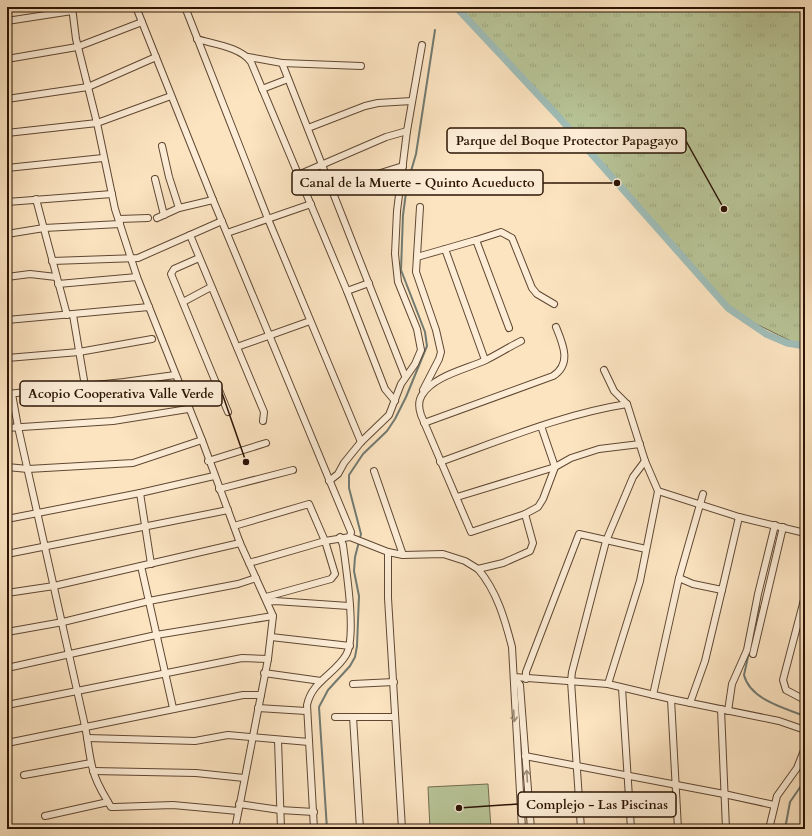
<svg xmlns="http://www.w3.org/2000/svg" width="812" height="836" font-family="Cardo,serif">
	<style>
		.park { fill: url(#park-tufts); stroke: #726c4e }
		.pitch { fill: #b8c598; stroke: #726c4e }
		.lines { fill: none; stroke-linecap: round; stroke-linejoin: round }
		.stream { stroke: #717a71; stroke-width: 2 }
		.canal { stroke: #a0beb9; stroke-width: 7 }
		.minor-casing { stroke: #5f4833; stroke-width: 8 }
		.minor { stroke: #fdedd7; stroke-width: 6 }
		.oneway { stroke: #9e8b78 }
		.leader { fill: none; stroke: #2b1404; stroke-width: 1.5 }
		.callout-dot { fill: #2b1404; stroke: #fdedd7; stroke-width: 1.5 }
		.callout { fill: #fdedd7; stroke: #2b1404; stroke-width: 1.5 }
		.callout-label { font-size: 13px; text-anchor: middle; font-weight: bold; fill: #2b1404 }
	</style>
	<defs>
		<pattern id="park-tufts" width="24" height="20" patternUnits="userSpaceOnUse"><rect width="24" height="20" fill="#b8c598"/><path d="M3 7l-1-3M5 7V3M7 7l1-3M15 17l-1-3M17 17v-4M19 17l1-3" fill="none" stroke="#9ea881"/></pattern>
	</defs>
	<rect width="100%" height="100%" fill="#fce4c1"/>
	<filter id="stains"><feTurbulence type="fractalNoise" baseFrequency=".005" numOctaves="4"/><feColorMatrix values="0 0 0 0 .2 0 0 0 0 .09 0 0 0 0 .02 0 0 0 .5 -.17"/></filter>
	<radialGradient id="worn" r=".72"><stop offset=".6" stop-color="#630" stop-opacity="0"/><stop offset="1" stop-color="#630" stop-opacity=".3"/></radialGradient>
	<polygon class="park" points="456,7 805,7 805,344 799,345 736,314 548,105"/>
	<polygon class="pitch" points="488,784 491,829 430,829 428,787"/>
	<g class="lines">
		<g class="stream">
			<path d="M759,607L744,675C750,699 783,708 805,716"/>
			<polyline points="327,829 319,707 328,690 350,666 355,657 357,646 359,596 354,571 355,557 361,534 349,488 349,475 363,454 387,431 395,419 406,397 427,346 425,332 401,270 403,215 407,185 416,154 435,30"/>
			<polyline points="785,829 790,802 805,780"/>
		</g>
		<polyline class="canal" points="456,7 557,115 728,308 766,334 787,343 805,346"/>
		<g class="minor-casing">
			<g id="minor">
				<polyline points="72,7 76,39 97,123 115,209 137,277 202,440 240,543 273,616 268,659 235,829"/>
				<polyline points="136,7 213,200 351,532 350,537"/>
				<polyline points="185,7 268,219 361,442"/>
				<polyline points="7,21 72,11"/>
				<path d="M197,39C213,44 241,47 251,62L347,291L385,389L395,401"/>
				<polyline points="248,57 282,63 405,376"/>
				<polyline points="7,59 77,47 142,22"/>
				<polyline points="282,63 361,66"/>
				<polyline points="262,89 288,79"/>
				<polyline points="7,99 88,87 156,57"/>
				<polyline points="308,128 365,106 378,103 412,101"/>
				<polyline points="7,133 97,123 171,96"/>
				<polyline points="162,146 169,177 179,208"/>
				<polyline points="7,168 103,158"/>
				<polyline points="298,175 386,137 407,131"/>
				<polyline points="155,179 164,215"/>
				<polyline points="358,180 403,166"/>
				<polyline points="36,199 67,315"/>
				<polyline points="7,202 112,194"/>
				<polyline points="420,207 416,272 436,330 441,352 439,359 423,390"/>
				<polyline points="157,218 179,208 213,200"/>
				<polyline points="119,219 148,218"/>
				<polyline points="227,233 311,204"/>
				<polyline points="7,234 44,228 120,224"/>
				<polyline points="190,235 264,412 263,421"/>
				<polyline points="476,240 501,232 512,238 532,288 537,294 554,304"/>
				<polyline points="417,257 445,249"/>
				<polyline points="199,258 174,269 171,274 228,412"/>
				<polyline points="52,261 138,258 222,221"/>
				<polyline points="7,277 30,274 56,277"/>
				<polyline points="58,284 137,277"/>
				<polyline points="347,291 369,283"/>
				<polyline points="183,302 211,287"/>
				<polyline points="73,315 85,386"/>
				<polyline points="7,320 149,307"/>
				<path d="M521,341C509,347 498,354 486,360C467,369 433,376 422,395C418,401 419,409 421,415L471,532L525,514L538,507L543,499L555,467L541,426"/>
				<polyline points="237,347 310,321"/>
				<polyline points="7,358 79,352 152,339"/>
				<polyline points="485,360 445,249 476,240 509,328"/>
				<polyline points="604,370 614,391 627,404 645,461 658,491 640,581 608,684"/>
				<polyline points="7,394 124,382 175,375"/>
				<path d="M12,394L18,427L85,726C88,741 89,756 93,770C96,783 104,795 111,807H115L173,805L238,811"/>
				<path d="M424,423L553,376C572,364 563,344 556,327"/>
				<polyline points="7,428 113,421 188,409"/>
				<polyline points="208,461 266,443"/>
				<path d="M440,462C502,440 563,414 627,404"/>
				<polyline points="7,467 28,469 133,463 202,440"/>
				<polyline points="374,471 403,555"/>
				<polyline points="329,481 338,474 344,463 361,442 389,415 401,384 415,364 421,350 417,329 398,282 395,254 397,211 407,131 422,45"/>
				<polyline points="219,489 293,470"/>
				<polyline points="658,491 739,517 805,533"/>
				<polyline points="140,493 151,564"/>
				<polyline points="457,497 555,467 571,458 599,449 640,444"/>
				<polyline points="7,519 140,493 214,476"/>
				<polyline points="234,526 309,504 325,541 335,574 331,579 266,597"/>
				<polyline points="388,552 388,598 402,829"/>
				<polyline points="7,554 228,510"/>
				<polyline points="249,563 325,541 350,537 388,552 403,555 443,554 465,561 478,569 503,563 530,551 533,543 525,514"/>
				<polyline points="141,566 173,708"/>
				<path d="M478,569C497,591 505,620 512,647L522,829"/>
				<polyline points="679,578 693,584 722,590 739,517"/>
				<polyline points="7,593 54,586 240,543"/>
				<polyline points="805,596 783,680 786,690 805,700"/>
				<polyline points="268,602 275,601 349,606"/>
				<polyline points="7,632 63,622 149,601 238,584 256,578"/>
				<polyline points="271,637 350,646"/>
				<polyline points="753,654 783,527"/>
				<polyline points="7,668 156,635 273,616"/>
				<polyline points="264,673 321,681"/>
				<polyline points="514,677 608,684 671,699 779,721 805,730"/>
				<polyline points="514,677 520,685 531,829"/>
				<polyline points="526,679 526,672 579,534 646,549"/>
				<polyline points="353,684 394,682"/>
				<polyline points="622,688 631,829"/>
				<polyline points="653,695 679,578 703,494"/>
				<polyline points="671,699 678,829"/>
				<polyline points="690,703 705,661 722,590"/>
				<polyline points="7,705 242,658 268,659"/>
				<polyline points="258,708 306,711"/>
				<polyline points="721,709 726,829"/>
				<polyline points="728,711 732,684 747,650 758,594 775,525"/>
				<polyline points="335,717 395,717"/>
				<polyline points="353,717 360,829"/>
				<polyline points="87,738 195,741 228,735 309,742"/>
				<polyline points="278,740 281,829"/>
				<polyline points="7,743 243,695 261,695"/>
				<polyline points="525,756 724,794 774,805"/>
				<polyline points="93,771 196,773 244,778"/>
				<polyline points="24,775 91,763"/>
				<polyline points="239,804 280,810 314,812"/>
				<polyline points="45,816 108,802"/>
				<path d="M314,829L307,705C312,681 335,674 346,655C357,637 346,568 343,545L340,537"/>
				<polyline points="581,829 571,681 572,672 606,541 633,477 645,461"/>
				<polyline points="769,829 777,796 797,768 805,748"/>
			</g>
		</g>
		<use href="#minor" class="minor"/>
	</g>
	<defs><path id="oneway-shaft" d="M-6 0H5M1.5-3L5.5 0L1.5 3" fill="none" stroke-width="1.6" stroke-linecap="round" stroke-linejoin="round"/></defs>
	<g class="oneway">
		<use href="#oneway-shaft" transform="translate(514 716) rotate(86)"/>
		<use href="#oneway-shaft" transform="translate(527 776) rotate(-94)"/>
	</g>
	<path class="leader" d="M724 209L686 141M617 183L543 183M246 462L222 393M459 808L518 804"/>
	<g class="callout-dot">
		<circle cx="724" cy="209" r="4"/>
		<circle cx="617" cy="183" r="4"/>
		<circle cx="246" cy="462" r="4"/>
		<circle cx="459" cy="808" r="4"/>
	</g>
	<g class="callout">
		<rect x="447" y="128" width="239" height="25" rx="4"/>
		<rect x="292" y="170" width="251" height="25" rx="4"/>
		<rect x="20" y="381" width="202" height="25" rx="4"/>
		<rect x="518" y="792" width="158" height="25" rx="4"/>
	</g>
	<g class="callout-label">
		<text x="567" y="145">Parque del Boque Protector Papagayo</text>
		<text x="417" y="187">Canal de la Muerte - Quinto Acueducto</text>
		<text x="121" y="398">Acopio Cooperativa Valle Verde</text>
		<text x="597" y="809">Complejo - Las Piscinas</text>
	</g>
	<rect width="812" height="836" fill="none" stroke="#fce4c1" stroke-width="24"/>
	<rect x="8" y="8" width="796" height="820" fill="none" stroke="#2b1404" stroke-width="2"/>
	<rect x="12" y="12" width="788" height="812" fill="none" stroke="#2b1404"/>
	<rect width="100%" height="100%" filter="url(#stains)"/>
	<rect width="100%" height="100%" fill="url(#worn)"/>
</svg>
